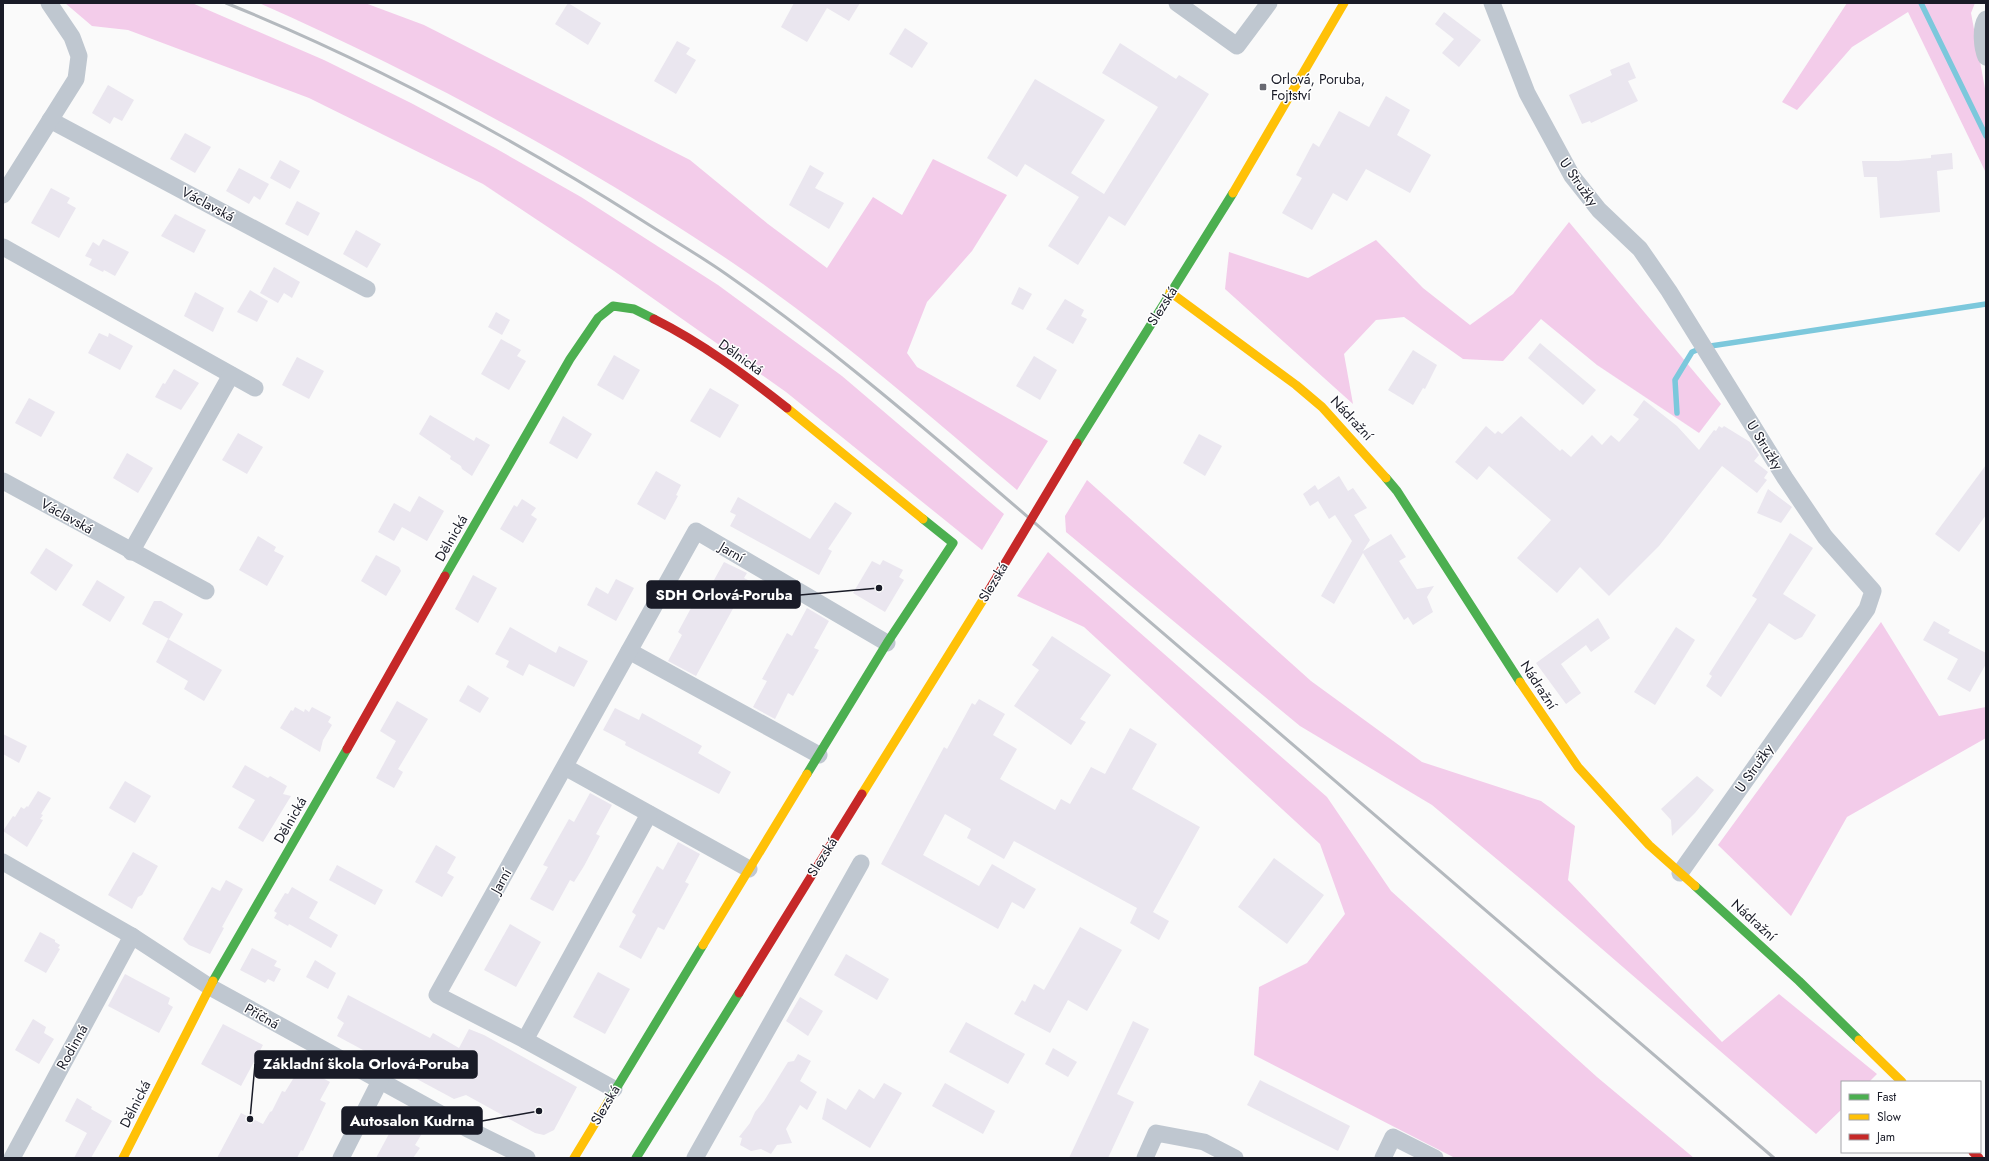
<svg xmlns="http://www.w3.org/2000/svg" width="1989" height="1161" font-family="Jost,sans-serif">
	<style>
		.forest { fill: #f3ccea }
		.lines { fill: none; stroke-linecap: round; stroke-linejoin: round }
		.stream { stroke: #7cc8dc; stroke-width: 5.5 }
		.building { fill: #eae6ef }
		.street { stroke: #bfc7d0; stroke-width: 17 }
		.fast { stroke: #4caf50; stroke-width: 9 }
		.slow { stroke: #ffc107; stroke-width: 9 }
		.jam { stroke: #c62828; stroke-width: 9 }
		.rail { stroke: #b4b9be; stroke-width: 3 }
		.jam-bridge { stroke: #c62828; stroke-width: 9 }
		.poi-dot { fill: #686971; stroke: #fff; stroke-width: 1.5 }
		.labels { text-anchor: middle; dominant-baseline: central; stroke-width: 3; stroke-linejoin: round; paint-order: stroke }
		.poi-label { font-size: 14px; fill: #191b27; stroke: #fff; text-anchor: start }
		.street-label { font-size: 14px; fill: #191b27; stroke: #fff }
		.leader { fill: none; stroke: #191b27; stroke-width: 1.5 }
		.callout-dot { fill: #191b27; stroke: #fff; stroke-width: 1.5 }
		.callout { fill: #191b27; stroke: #191b27; stroke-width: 1.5 }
		.callout-label { font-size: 15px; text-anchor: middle; font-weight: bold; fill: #fff }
	</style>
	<rect width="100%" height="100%" fill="#fafafa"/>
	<g class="forest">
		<polygon points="65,3 192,3 324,60 411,103 495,148 581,197 718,285 842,376 1004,514 982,550 786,392 614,271 483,184 309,98 128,30 92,26"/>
		<path d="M259,3H365L424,25L690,160L768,224L827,268L873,197L902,215L933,159L1007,195L972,251L927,302L907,353L917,367L1048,441L1017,490C924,411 833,331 733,263C584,162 424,76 259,3Z"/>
		<polygon points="1847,3 1975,3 1971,13 1986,94 1986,173 1908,12 1852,47 1797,110 1782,102"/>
		<polygon points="1569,222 1721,404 1699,433 1597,365 1541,319 1503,361 1463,359 1404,317 1376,320 1344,354 1353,404 1225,289 1229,252 1308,278 1376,240 1423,288 1470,325 1513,294"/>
		<polygon points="1087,480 1311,681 1422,762 1541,801 1575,826 1568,880 1722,1042 1779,994 1877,1074 1869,1082 1842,1082 1842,1109 1816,1134 1535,891 1432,805 1300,726 1066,532 1065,516"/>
		<polygon points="1048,552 1327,797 1391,891 1597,1077 1694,1158 1455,1158 1254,1055 1259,987 1307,963 1345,914 1320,844 1084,627 1017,596"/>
		<polygon points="1881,622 1939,716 1986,707 1986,738 1847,817 1791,916 1718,845"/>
	</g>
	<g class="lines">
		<g class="stream">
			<polyline points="1921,3 1986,136"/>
			<polyline points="1677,413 1675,380 1692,352 1704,347 1986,304"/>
		</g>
	</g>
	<g class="building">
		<polygon points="568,3 601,23 588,45 555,24"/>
		<polygon points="794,3 860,3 849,21 827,8 807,42 781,27"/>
		<polygon points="1444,12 1481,40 1459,67 1442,53 1454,39 1435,24"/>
		<polygon points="905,28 928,43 912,68 889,54"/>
		<polygon points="677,41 690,48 686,54 696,60 676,94 654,81"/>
		<polygon points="1120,43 1176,79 1179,75 1209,94 1125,226 1109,216 1078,265 1048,246 1079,197 1025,164 1017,177 987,158 1035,79 1105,120 1071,173 1104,194 1158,107 1102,73"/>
		<polygon points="1629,62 1636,78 1628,81 1638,101 1591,123 1590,121 1582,124 1569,95 1612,75 1610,70"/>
		<polygon points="108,85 134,100 122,121 114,117 110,124 92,113"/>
		<polygon points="1386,96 1410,110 1397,135 1431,155 1410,193 1366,169 1347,201 1333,193 1312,230 1282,213 1302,178 1296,175 1313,143 1319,147 1339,111 1369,127"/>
		<polygon points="185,133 211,147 195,173 170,159"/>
		<polygon points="1952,153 1953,169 1937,171 1940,212 1880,218 1877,177 1864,177 1862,161 1898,161 1931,158 1931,155"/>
		<polygon points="280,160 300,171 290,189 270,178"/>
		<polygon points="810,165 824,173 815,188 844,203 829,229 789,205"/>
		<polygon points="239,168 269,184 260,200 254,196 249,204 226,191"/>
		<polygon points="51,188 70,198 67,203 76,208 59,238 31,223"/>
		<polygon points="297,201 320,213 308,236 285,224"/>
		<polygon points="175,214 206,230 194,253 161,236"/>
		<polygon points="356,230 381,244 367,268 343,254"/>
		<polygon points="103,239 129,252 115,276 104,270 103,272 89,265 92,259 85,256 93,242 99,246"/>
		<polygon points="274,267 300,282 292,298 284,293 278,303 260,293"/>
		<polygon points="1019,287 1032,294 1023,310 1011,304"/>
		<polygon points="250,290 268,301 257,322 237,312"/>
		<polygon points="195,292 224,308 213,332 184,316"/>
		<polygon points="1065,299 1084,310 1081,316 1087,319 1073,344 1046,329"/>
		<polygon points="496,312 510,320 502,335 488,327"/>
		<polygon points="99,333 108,337 109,333 133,346 120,370 88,353"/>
		<polygon points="501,339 521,350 517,356 526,361 509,390 481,374"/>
		<polygon points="1540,343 1596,390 1583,405 1528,358"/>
		<polygon points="1413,350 1437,365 1425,389 1423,388 1413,405 1388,390"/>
		<polygon points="614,355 640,370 623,400 597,385"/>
		<polygon points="1034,356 1057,370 1040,400 1016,386"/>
		<polygon points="297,357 324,371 309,399 282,385"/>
		<polygon points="174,369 199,383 181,410 155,397 163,383 165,384"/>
		<polygon points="710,388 739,405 720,438 690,421"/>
		<polygon points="29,398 55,412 41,437 15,423"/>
		<polygon points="1644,400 1677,426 1699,450 1714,430 1716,431 1719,426 1722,428 1724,426 1750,442 1759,455 1754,461 1768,472 1764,478 1767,480 1757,493 1722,466 1659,546 1609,596 1580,567 1557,593 1517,558 1551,520 1489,466 1477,480 1455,462 1486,426 1495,434 1498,431 1502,434 1521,416 1560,451 1562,449 1571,457 1592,435 1602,445 1611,435 1619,442 1639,419 1633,415"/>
		<polygon points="430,415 474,441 476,437 490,445 472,476 462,469 461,466 450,459 451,456 419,434"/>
		<polygon points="563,416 592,434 577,459 549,443"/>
		<polygon points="238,433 263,447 247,474 222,460"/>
		<polygon points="1199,434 1222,446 1205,476 1183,463"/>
		<polygon points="127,453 153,468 138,493 113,478"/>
		<polygon points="1986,465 1986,515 1959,552 1935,534"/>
		<polygon points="656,471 681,485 676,495 678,496 665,520 637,504"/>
		<polygon points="1339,476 1348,491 1353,488 1367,508 1354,515 1370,540 1363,551 1391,534 1406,557 1399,561 1417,589 1434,586 1427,597 1433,612 1413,625 1408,617 1404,620 1363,553 1334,604 1321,596 1352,541 1335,515 1329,519 1318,501 1310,506 1303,494 1315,485 1318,490"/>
		<polygon points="1768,489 1792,507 1781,523 1757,513"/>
		<polygon points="419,496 444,511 427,541 402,527 394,541 378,532 394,503 410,512"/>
		<polygon points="738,497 810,539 835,502 852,513 828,549 832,551 819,575 730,526 736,515 730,512"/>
		<polygon points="522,499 536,508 531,515 537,519 523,543 500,529 514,505 517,507"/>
		<polygon points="1790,533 1813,548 1783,594 1816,615 1802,637 1795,640 1769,623 1721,697 1706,686 1712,676 1709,674 1757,599 1752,596"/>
		<polygon points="258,536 276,547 274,551 284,556 267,586 239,570"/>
		<polygon points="46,548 73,565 56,591 30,573"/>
		<polygon points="376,555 399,567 401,571 386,596 361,581"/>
		<polygon points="883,560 903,570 899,577 904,580 885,612 853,593 872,561 880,565"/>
		<polygon points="724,562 747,573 744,578 772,593 764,607 741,594 696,676 668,661 682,635 678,632 703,586 709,589"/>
		<polygon points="473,575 497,588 478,623 455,609"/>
		<polygon points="616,579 634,588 616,621 587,605 596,587 608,594"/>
		<polygon points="97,580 125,597 110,622 82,605"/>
		<polygon points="154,601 161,601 183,614 169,639 142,624"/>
		<polygon points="807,608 829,621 814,648 819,650 793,696 788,693 775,719 753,707 767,681 762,679 787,633 792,636"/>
		<polygon points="1598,618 1610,638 1591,652 1586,645 1561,664 1581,693 1566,704 1536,663"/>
		<polygon points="1934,621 1950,630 1948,633 1986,653 1986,664 1970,692 1947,679 1958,659 1923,640"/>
		<polygon points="510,627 556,653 559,646 588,661 574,687 529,664 523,676 506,667 509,661 495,654"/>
		<polygon points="1676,627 1695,640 1655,705 1634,692"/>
		<polygon points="1052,636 1111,675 1080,719 1086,722 1071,745 1014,706 1039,670 1032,665"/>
		<polygon points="168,639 222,670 204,701 184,689 188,681 156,662"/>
		<polygon points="468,685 489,698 480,713 459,701"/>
		<polygon points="979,699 1005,714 993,735 1017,749 1000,779 1055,810 1061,799 1070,804 1091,767 1105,774 1130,728 1157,744 1132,789 1200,827 1153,912 1169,921 1159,940 1130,923 1137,908 1014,841 1004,859 967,838 971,829 945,814 923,855 979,886 992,864 1036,889 1024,909 1012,902 998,929 881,864 944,747 947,749 972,703 975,705"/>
		<polygon points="397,701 428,719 398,769 403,772 394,788 376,778 396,741 380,731"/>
		<polygon points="295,707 304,712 305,709 309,712 312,707 331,717 328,722 332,725 323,740 320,752 280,728 291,710 293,711"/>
		<polygon points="615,708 639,720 642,713 702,746 698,753 731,772 719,794 625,745 626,742 603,730"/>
		<polygon points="3,734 27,746 19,763 3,754"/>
		<polygon points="245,765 268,778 270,776 287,786 283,794 291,796 263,842 238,828 255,800 232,787"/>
		<polygon points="1697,776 1714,790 1695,813 1672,836 1671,820 1661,809"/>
		<polygon points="125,781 151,796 135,823 109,808"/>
		<polygon points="38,791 51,798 41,814 43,815 40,819 43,820 27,847 3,831 13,816 15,817 21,807 24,809 27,806 28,807"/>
		<polygon points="590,793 612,805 596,834 600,836 584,866 574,882 570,880 553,911 530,899 548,867 543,865 569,819 574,822"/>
		<polygon points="678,842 700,854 685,882 689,884 664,930 658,927 641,959 619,947 636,915 632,912 657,866 663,870"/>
		<polygon points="436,845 456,857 447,873 454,877 442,897 415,882"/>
		<polygon points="133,852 158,866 142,895 138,897 132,909 108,895"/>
		<polygon points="1274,858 1324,895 1287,944 1238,907"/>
		<polygon points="337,865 383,890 375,905 329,880"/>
		<polygon points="226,880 243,889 222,927 224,928 210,954 189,945 183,939 212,887 220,891"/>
		<polygon points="292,887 318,902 309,918 338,935 331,948 289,924 288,926 274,918 277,913 274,911 285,893 288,894"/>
		<polygon points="510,924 541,942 516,987 484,970"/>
		<polygon points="1080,927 1122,950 1087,1011 1068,1000 1050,1033 1014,1014 1022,1000 1025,1002 1034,984 1044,990"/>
		<polygon points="40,932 55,940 55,942 60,945 58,948 60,949 46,973 24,961"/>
		<polygon points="252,948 277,961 274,966 281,969 274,982 268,979 265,983 240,970"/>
		<polygon points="846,954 889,979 877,1000 834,975"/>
		<polygon points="315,960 336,973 328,989 306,977"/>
		<polygon points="598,972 630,989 605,1034 573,1017"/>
		<polygon points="125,974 170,998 168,1004 173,1007 159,1033 108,1006"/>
		<polygon points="348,995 430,1038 433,1033 459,1048 469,1029 484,1035 577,1087 554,1130 544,1135 535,1133 466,1095 454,1099 337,1036 344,1023 337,1018"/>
		<polygon points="800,997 823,1011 808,1036 786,1021"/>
		<polygon points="33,1019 46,1027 44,1033 54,1039 39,1064 15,1050"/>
		<polygon points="1133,1021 1149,1029 1117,1094 1134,1102 1108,1158 1069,1158"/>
		<polygon points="966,1022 1025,1054 1008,1084 949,1052"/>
		<polygon points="223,1024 263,1045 241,1086 201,1064"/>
		<polygon points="1053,1048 1077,1062 1068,1077 1045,1064"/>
		<polygon points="798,1054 811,1061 800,1081 817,1092 807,1110 800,1105 786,1129 792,1143 777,1145 771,1154 761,1149 751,1151 740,1145 742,1138 739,1137 750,1123 755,1112 764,1101 788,1062 794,1061"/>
		<polygon points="301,1066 330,1082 320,1100 326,1103 303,1151 301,1150 297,1158 217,1158 241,1113 263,1124 270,1112 272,1111 282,1091 285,1092"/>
		<polygon points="1260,1080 1350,1126 1338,1151 1247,1105"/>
		<polygon points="884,1083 902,1093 870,1148 822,1119 827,1098 846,1110 859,1089 874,1099"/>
		<polygon points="945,1083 995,1111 983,1134 932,1106"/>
		<polygon points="77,1098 92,1107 91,1109 112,1121 91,1158 74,1158 87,1133 65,1121"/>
		<polygon points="408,1108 430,1120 415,1145 420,1148 413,1158 376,1158 390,1132 393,1134"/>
	</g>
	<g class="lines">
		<g class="street">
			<polyline points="1177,3 1237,46 1269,3"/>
			<polyline points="1492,3 1527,93 1572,176 1599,210 1640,249 1669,291 1785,478 1825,537 1873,591 1867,609 1680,873"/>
			<path d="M1986,19C1980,28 1982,48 1986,57"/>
			<polyline points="50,120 367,289"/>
			<polyline points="3,195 76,79 79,56 72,37 49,3"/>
			<polyline points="3,247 255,388"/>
			<polyline points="3,481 206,591"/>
			<polyline points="131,552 231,375"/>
			<polyline points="629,651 819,755"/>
			<polyline points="565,767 749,869"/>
			<polyline points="3,862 132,936 210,987 468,1129 527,1158"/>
			<polyline points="525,1040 649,814"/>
			<polyline points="614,1089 525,1040 437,995 696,531 887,643"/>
			<polyline points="12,1158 132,936"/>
			<polyline points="341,1158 380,1081"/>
			<polyline points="695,1158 861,863"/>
			<polyline points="1145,1158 1156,1133 1204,1142 1235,1158"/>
			<polyline points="1383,1158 1393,1137 1435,1158"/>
		</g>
		<g class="fast">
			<polyline points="1077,443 1233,193"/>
			<polyline points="1386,478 1397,491 1520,682"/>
			<polyline points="445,576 570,359 598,318 613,306 634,309 654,319"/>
			<polyline points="807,774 887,643 953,543 923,519"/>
			<polyline points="1695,886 1799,981 1859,1040"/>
			<polyline points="213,981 347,749"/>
			<polyline points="608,1102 703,945"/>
			<polyline points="636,1158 739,993"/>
		</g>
		<g class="slow">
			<polyline points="1233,193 1344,3"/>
			<polyline points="1170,292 1296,385 1322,407 1386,478"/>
			<polyline points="787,408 923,519"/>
			<polyline points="1520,682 1578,767 1649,845 1695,886"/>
			<polyline points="862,794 986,595"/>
			<polyline points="703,945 807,774"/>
			<polyline points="1859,1040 1902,1082"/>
			<polyline points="123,1158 213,981"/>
			<polyline points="574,1158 608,1102"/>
		</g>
		<g class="jam">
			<path d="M654,319C702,343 745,375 787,408"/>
			<polyline points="347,749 445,576"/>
			<polyline points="739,993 862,794"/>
			<polyline points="1973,1152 1979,1158"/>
		</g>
		<path class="rail" d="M226,3C371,62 511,137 643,221C671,239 699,255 726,274C815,336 897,405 979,475L1774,1158"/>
		<polyline class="jam-bridge" points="986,595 1077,443"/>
	</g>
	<rect class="poi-dot" x="1259" y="83" width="8" height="8" rx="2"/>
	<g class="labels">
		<g class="poi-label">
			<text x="1271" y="79">Orlová, Poruba,<tspan x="1271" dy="16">Fojtství</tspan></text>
		</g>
		<g class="street-label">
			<text transform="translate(1579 182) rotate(55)">U Stružky</text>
			<text transform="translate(208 204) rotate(28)">Václavská</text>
			<text transform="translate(1162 306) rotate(-58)">Slezská</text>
			<text transform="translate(741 357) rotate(35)">Dělnická</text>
			<text transform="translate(1352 418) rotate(47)">Nádražní</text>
			<text transform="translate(1765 445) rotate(58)">U Stružky</text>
			<text transform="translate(67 516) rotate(29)">Václavská</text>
			<text transform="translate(451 538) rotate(-60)">Dělnická</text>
			<text transform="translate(732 552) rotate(30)">Jarní</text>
			<text transform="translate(993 582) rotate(-59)">Slezská</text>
			<text transform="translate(1539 685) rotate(57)">Nádražní</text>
			<text transform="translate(1754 768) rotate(-55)">U Stružky</text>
			<text transform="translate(290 820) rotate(-60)">Dělnická</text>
			<text transform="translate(822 857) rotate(-58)">Slezská</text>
			<text transform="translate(501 881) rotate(-61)">Jarní</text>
			<text transform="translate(1754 920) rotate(42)">Nádražní</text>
			<text transform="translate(262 1016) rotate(29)">Příčná</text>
			<text transform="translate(72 1047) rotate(-61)">Rodinná</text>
			<text transform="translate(135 1104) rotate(-63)">Dělnická</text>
			<text transform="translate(605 1105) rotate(-60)">Slezská</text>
		</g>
	</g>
	<path class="leader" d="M879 588L800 595M250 1119L255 1064M539 1111L482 1121"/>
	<g class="callout-dot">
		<circle cx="879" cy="588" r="4"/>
		<circle cx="250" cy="1119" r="4"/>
		<circle cx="539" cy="1111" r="4"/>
	</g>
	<g class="callout">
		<rect x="647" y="581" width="153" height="27" rx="4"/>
		<rect x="255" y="1051" width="222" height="27" rx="4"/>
		<rect x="342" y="1107" width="140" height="27" rx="4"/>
	</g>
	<g class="callout-label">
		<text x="724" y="600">SDH Orlová-Poruba</text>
		<text x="366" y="1069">Základní škola Orlová-Poruba</text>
		<text x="412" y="1126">Autosalon Kudrna</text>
	</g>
	<rect width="1989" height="1161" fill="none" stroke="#191b27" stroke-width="8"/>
	<rect x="1841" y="1081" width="140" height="72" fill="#ffffff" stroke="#a3a4a9"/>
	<rect x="1849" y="1094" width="20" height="6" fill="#4caf50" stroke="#a3a4a9"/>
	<text x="1877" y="1101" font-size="12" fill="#191b27">Fast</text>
	<rect x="1849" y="1114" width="20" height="6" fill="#ffc107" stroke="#a3a4a9"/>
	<text x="1877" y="1121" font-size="12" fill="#191b27">Slow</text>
	<rect x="1849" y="1134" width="20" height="6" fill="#c62828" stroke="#a3a4a9"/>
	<text x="1877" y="1141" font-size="12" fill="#191b27">Jam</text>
</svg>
